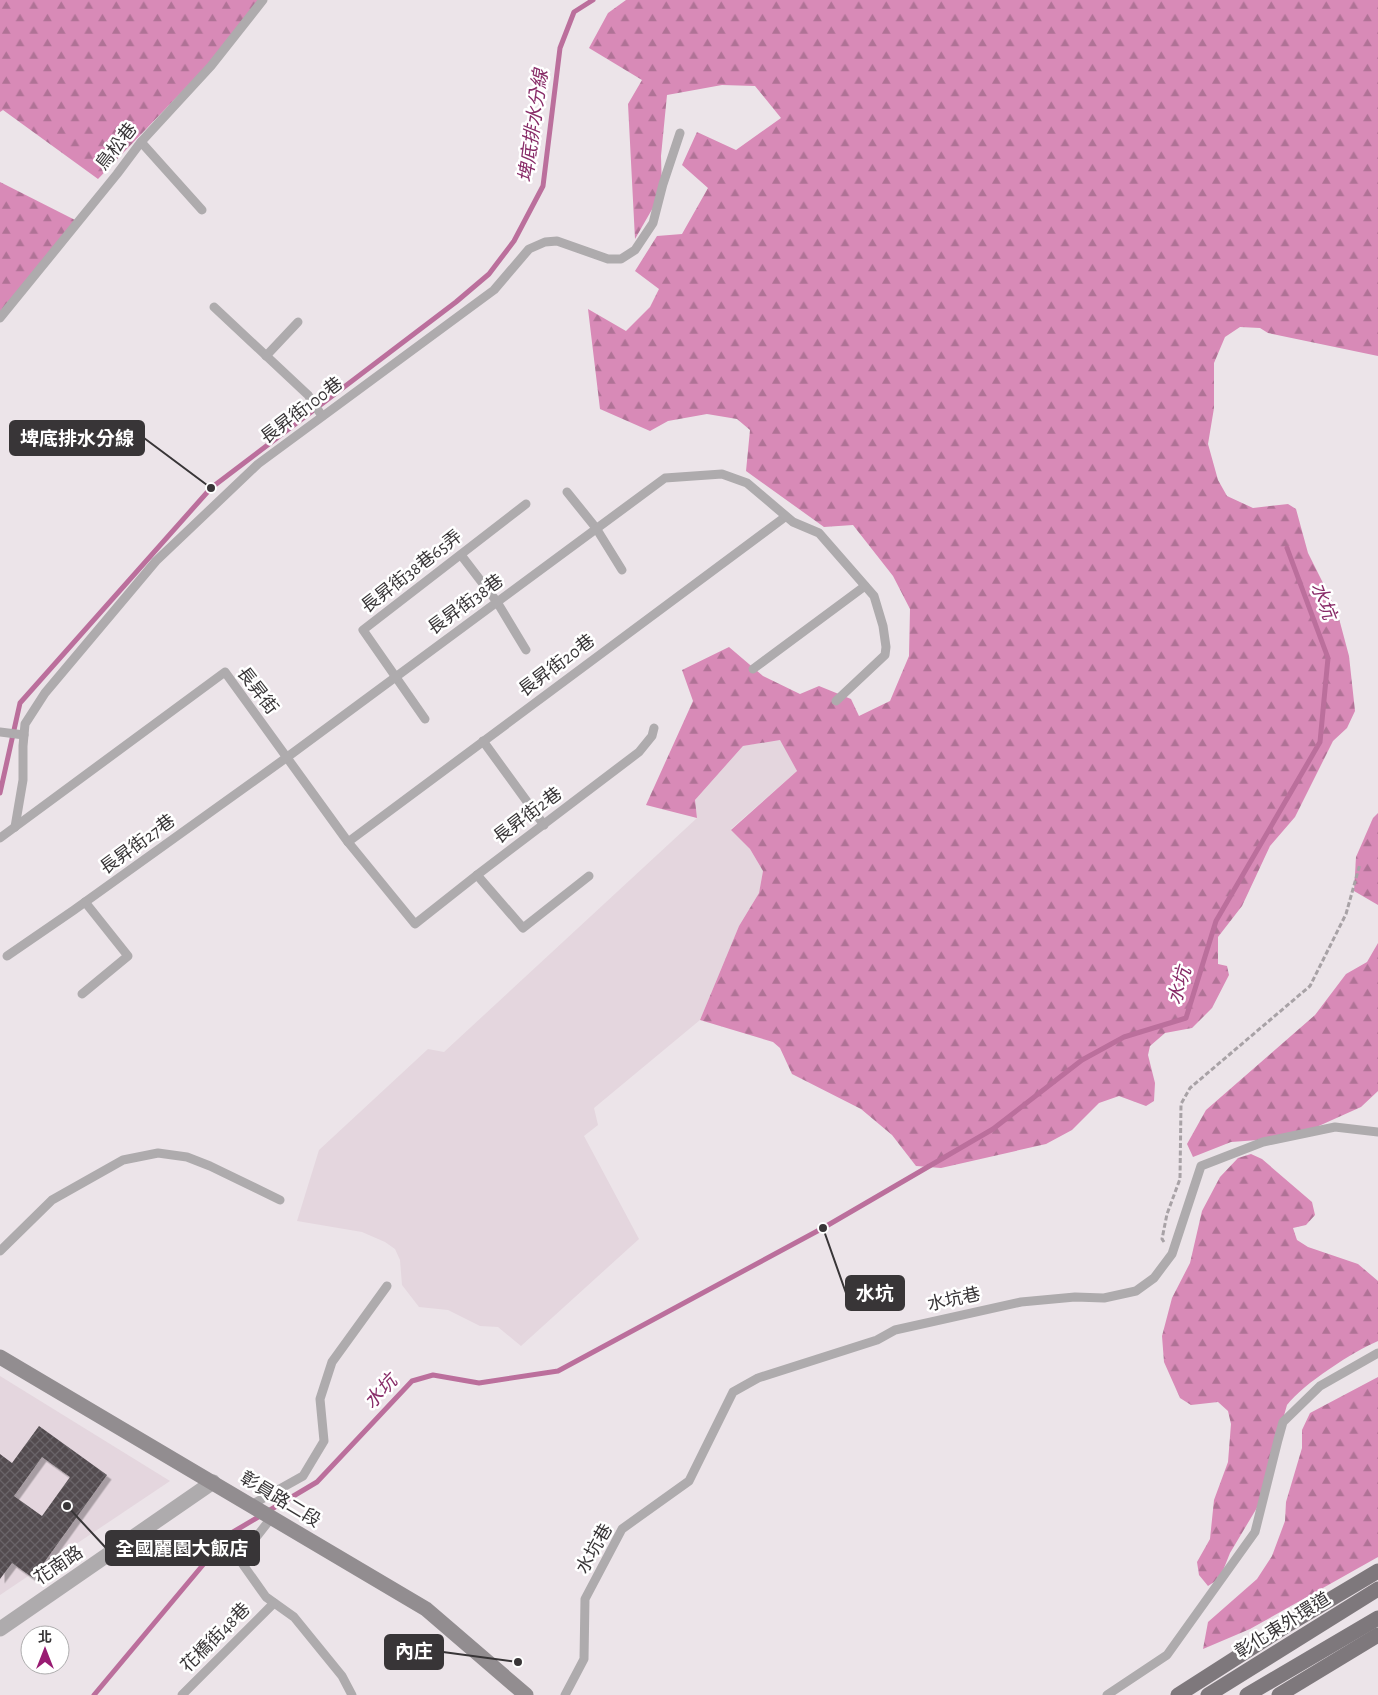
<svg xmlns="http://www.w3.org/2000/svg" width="1378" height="1695" font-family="'Alegreya Sans','Noto Sans TC',sans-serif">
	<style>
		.built { fill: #e4d6de }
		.forest { fill: url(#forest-firs) }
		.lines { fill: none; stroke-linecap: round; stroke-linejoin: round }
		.stream { stroke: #bb6f9c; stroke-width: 5 }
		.building { fill: url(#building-cross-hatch); fill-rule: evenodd; filter: url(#shadow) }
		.path { stroke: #a8a2a6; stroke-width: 3; stroke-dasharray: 5 2.5; stroke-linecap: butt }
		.lane { stroke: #aeabad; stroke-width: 9 }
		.street { stroke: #aeabad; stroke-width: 15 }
		.secondary { stroke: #928d90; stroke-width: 15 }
		.primary { stroke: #7e787c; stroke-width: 15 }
		.labels { text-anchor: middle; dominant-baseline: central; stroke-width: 5; stroke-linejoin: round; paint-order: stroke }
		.street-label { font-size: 18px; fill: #383537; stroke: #fff }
		.water-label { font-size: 19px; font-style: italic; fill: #882c68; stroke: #fff }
		.leader { fill: none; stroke: #383537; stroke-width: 2 }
		.callout-dot { fill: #383537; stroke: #fff; stroke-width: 2 }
		.callout { fill: #383537; stroke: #383537; stroke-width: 2 }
		.callout-label { font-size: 19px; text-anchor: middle; font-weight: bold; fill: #fff }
	</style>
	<defs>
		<pattern id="forest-firs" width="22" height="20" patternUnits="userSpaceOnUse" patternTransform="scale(1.25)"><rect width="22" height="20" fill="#d88ab7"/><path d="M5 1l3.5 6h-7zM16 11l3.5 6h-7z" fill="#b07296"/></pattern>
		<pattern id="building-cross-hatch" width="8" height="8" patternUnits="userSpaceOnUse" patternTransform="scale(1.25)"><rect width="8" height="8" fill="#534c50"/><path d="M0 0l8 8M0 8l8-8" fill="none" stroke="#696467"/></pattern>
		<filter id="shadow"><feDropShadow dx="4.5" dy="4.5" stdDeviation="0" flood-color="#0004"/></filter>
	</defs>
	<rect width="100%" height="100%" fill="#ece4e9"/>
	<g class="built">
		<polygon points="780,739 797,771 731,829 750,849 763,871 759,893 739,926 700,1020 594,1108 598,1125 584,1136 639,1239 521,1346 498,1327 480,1326 448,1310 419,1307 402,1285 400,1260 395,1249 385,1242 362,1232 297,1221 319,1150 428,1049 444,1052 697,818 695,800 743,746"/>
		<polygon points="0,1376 170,1481 0,1595"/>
	</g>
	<g class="forest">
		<polygon points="0,0 261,0 247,24 98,179 3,110 0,112"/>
		<polygon points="626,0 1378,0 1378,356 1268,333 1260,328 1240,327 1225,337 1214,363 1214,408 1208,444 1218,480 1227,496 1253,508 1288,504 1296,509 1308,553 1337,611 1349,656 1355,711 1347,728 1333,741 1295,817 1270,846 1242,906 1218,937 1218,964 1227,966 1229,975 1212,1008 1192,1028 1165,1033 1150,1046 1148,1055 1155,1083 1154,1101 1146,1106 1119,1096 1099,1103 1072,1130 1046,1144 941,1168 916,1166 892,1135 861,1109 792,1074 780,1048 773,1042 700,1020 739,926 759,893 763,871 750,849 731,830 797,771 780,740 743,746 695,800 697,818 646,805 693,701 682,670 729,647 763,676 800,694 819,686 851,699 859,716 890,701 909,656 910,609 893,576 853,525 824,527 746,471 750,430 737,419 707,414 668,421 650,431 600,409 588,309 626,331 650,307 659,289 635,271 657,236 682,234 708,188 682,165 697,132 736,150 781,118 755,86 722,85 667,95 661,156 662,192 635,239 628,104 642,80 589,48 608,13"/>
		<polygon points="0,182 79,222 0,318"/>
		<polygon points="1378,813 1378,905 1354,891 1356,857 1373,818"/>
		<polygon points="1378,943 1378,1091 1361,1107 1312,1129 1286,1138 1231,1142 1193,1157 1187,1144 1206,1110 1315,1015 1346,974 1367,962"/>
		<path d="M1251,1154L1262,1159L1312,1202L1315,1215L1306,1225L1293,1228L1297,1240L1308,1247L1358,1264L1378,1281V1341C1354,1351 1303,1384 1287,1405L1258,1506L1230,1553L1220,1578L1208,1586L1199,1575L1197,1562L1210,1539L1214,1500L1228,1462L1231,1424L1228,1411L1218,1402L1191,1405L1180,1398L1164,1362L1162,1336L1172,1298L1190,1263L1202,1211L1220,1177L1238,1158Z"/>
		<polygon points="1378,1377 1378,1557 1250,1629 1203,1649 1208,1622 1257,1579 1272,1556 1285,1521 1286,1502 1302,1448 1302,1430 1310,1413"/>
	</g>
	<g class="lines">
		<g class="stream">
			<polyline points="0,793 20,703 211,488 456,302 489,274 514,241 543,186 560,48 574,12 593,0"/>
			<polyline points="94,1695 228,1535 317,1482 412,1381 433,1375 479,1383 558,1371 823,1228 993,1129 1082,1060 1124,1037 1186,1018 1216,921 1320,742 1328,658 1287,548"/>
		</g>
	</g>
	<path class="building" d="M39,1426L107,1475L33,1578L12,1563L0,1579V1454L12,1463ZM42,1457L70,1477L42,1516L14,1496Z"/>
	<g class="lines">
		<polyline class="path" points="1164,1242 1162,1239 1167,1214 1180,1179 1181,1104 1190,1088 1310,986 1346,914 1360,864"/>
		<g class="lane">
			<polyline points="141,142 202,210"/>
			<polyline points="214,307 308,395 322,416"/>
			<polyline points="0,318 117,174 141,142 211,66 263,0"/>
			<polyline points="266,356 298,322"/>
			<polyline points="567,492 596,528 622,570"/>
			<polyline points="461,555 497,602 526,650"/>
			<polyline points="753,669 865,586"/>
			<polyline points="425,719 363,630 526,504"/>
			<polyline points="0,732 24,735"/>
			<polyline points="483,741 544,825"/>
			<polyline points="15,827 23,780 23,746 25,724 45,693 156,561 258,464 494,290 529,249 545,242 557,241 608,259 621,259 635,250 653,223 663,184 680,133"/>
			<polyline points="0,838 225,672 348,842 415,924 477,875 639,752 652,736 654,728"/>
			<polyline points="348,842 785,517"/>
			<polyline points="477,875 523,928 589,876"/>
			<polyline points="7,956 74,910 286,758 665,478 722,474 747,483 793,522 819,533 874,596 883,626 886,647 885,655 836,701"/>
			<polyline points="82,994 128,956 85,902"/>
			<polyline points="0,1251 52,1200 123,1160 158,1153 187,1157 210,1166 280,1200"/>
			<polyline points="251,1505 303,1476 324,1441 320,1399 332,1362 387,1286"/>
			<polyline points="272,1517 239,1559 266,1597 294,1617 342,1676 352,1695"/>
			<polyline points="182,1695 274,1603"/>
			<polyline points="565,1695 584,1659 585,1599 622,1529 689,1481 733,1392 758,1378 877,1340 895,1330 1021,1302 1075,1297 1104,1298 1136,1291 1154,1278 1172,1254 1201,1166 1263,1142 1335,1127 1378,1132"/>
			<polyline points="1107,1695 1167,1655 1255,1532 1278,1440 1283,1422 1320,1386 1378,1353"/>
		</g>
		<polyline class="street" points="0,1629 213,1482"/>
		<polyline class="secondary" points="0,1357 426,1609 526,1695"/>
		<g class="primary">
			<polyline points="1178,1695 1289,1624 1378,1571"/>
			<polyline points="1208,1695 1378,1589"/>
			<polyline points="1247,1695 1378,1618"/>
			<polyline points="1279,1695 1378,1635"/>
		</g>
	</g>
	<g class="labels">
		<g class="street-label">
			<text transform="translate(117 147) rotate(-52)">鳥松巷</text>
			<text transform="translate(302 411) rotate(-37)">長昇街100巷</text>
			<text transform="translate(412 572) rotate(-38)">長昇街38巷65弄</text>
			<text transform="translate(466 605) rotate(-36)">長昇街38巷</text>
			<text transform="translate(557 666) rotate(-37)">長昇街20巷</text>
			<text transform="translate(257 691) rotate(52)">長昇街</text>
			<text transform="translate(528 816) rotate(-37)">長昇街2巷</text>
			<text transform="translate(138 845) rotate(-36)">長昇街27巷</text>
			<text transform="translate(954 1300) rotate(-12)">水坑巷</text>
			<text transform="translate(280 1500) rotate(31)">彰員路二段</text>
			<text transform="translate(595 1549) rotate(-60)">水坑巷</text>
			<text transform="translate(59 1566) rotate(-34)">花南路</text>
			<text transform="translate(1283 1626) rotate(-32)">彰化東外環道</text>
			<text transform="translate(216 1638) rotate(-45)">花橋街48巷</text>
		</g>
		<g class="water-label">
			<text transform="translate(534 126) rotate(-82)">埤底排水分線</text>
			<text transform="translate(1323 601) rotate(69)">水坑</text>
			<text transform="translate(1180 986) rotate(-73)">水坑</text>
			<text transform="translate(381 1392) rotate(-47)">水坑</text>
		</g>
	</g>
	<path class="leader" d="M211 488L144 438M823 1228L846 1293M67 1506L106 1548M518 1662L443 1652"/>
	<g class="callout-dot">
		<circle cx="211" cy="488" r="5"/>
		<circle cx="823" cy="1228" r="5"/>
		<circle cx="67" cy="1506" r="5"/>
		<circle cx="518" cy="1662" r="5"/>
	</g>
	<g class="callout">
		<rect x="10" y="421" width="134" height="34" rx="5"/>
		<rect x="846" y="1276" width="58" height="34" rx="5"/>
		<rect x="106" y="1531" width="153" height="34" rx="5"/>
		<rect x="385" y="1635" width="58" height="34" rx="5"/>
	</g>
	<g class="callout-label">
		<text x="77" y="445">埤底排水分線</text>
		<text x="875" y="1300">水坑</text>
		<text x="182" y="1555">全國麗園大飯店</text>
		<text x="414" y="1658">內庄</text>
	</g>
	<g transform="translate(45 1650)"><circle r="24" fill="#ffffff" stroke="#afaeaf"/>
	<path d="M0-4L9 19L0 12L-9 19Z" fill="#991b72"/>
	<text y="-8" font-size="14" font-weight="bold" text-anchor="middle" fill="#383537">北</text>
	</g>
</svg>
